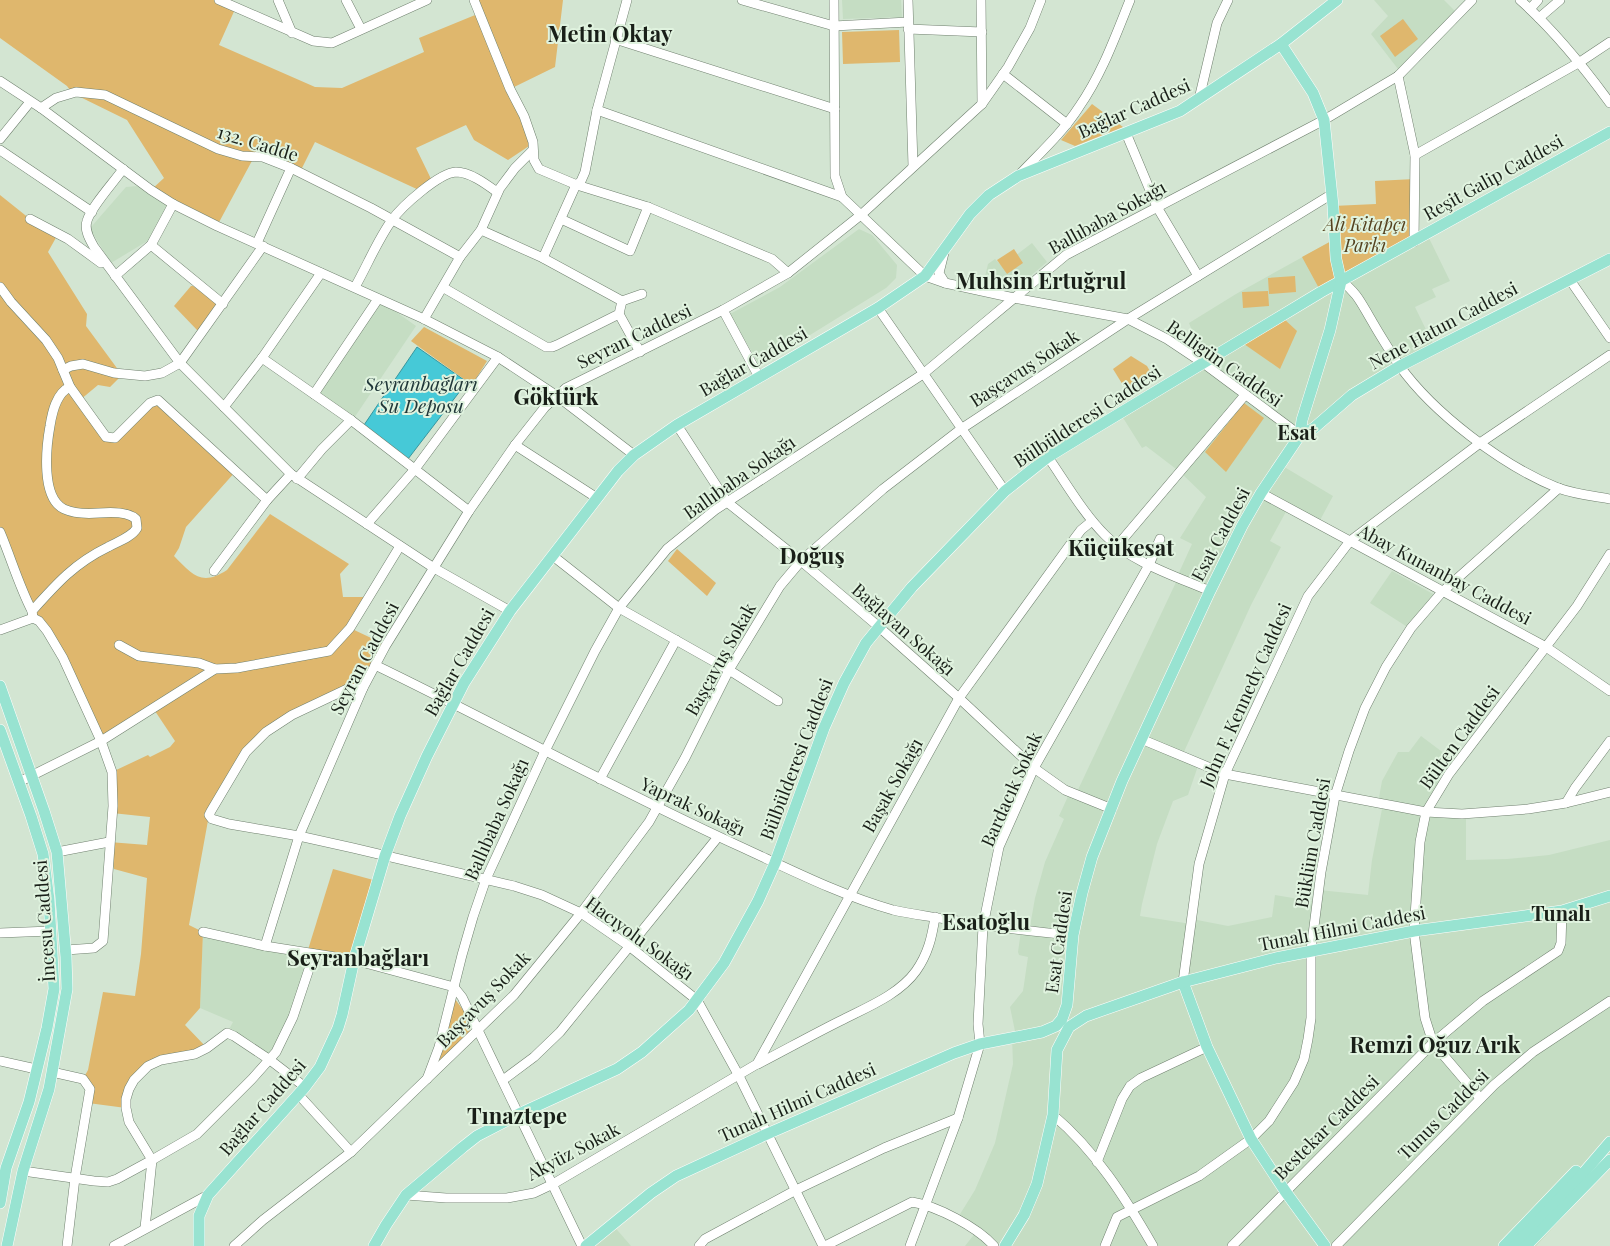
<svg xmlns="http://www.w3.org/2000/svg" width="1610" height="1246" font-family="'Playfair Display',serif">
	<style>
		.built { fill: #c5ddc3 }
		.green { fill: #dfb76d }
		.water { fill: #46c9d7; stroke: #38969e }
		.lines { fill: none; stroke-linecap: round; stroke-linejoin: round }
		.minor-casing { stroke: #70806f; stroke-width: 10 }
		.major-casing { stroke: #fff; stroke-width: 12 }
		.minor { stroke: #fff; stroke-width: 9 }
		.major { stroke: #98e3d1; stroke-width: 11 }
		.labels { text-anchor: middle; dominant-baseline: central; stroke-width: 4; stroke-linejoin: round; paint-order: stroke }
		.street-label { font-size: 18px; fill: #191f18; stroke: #e0f3df }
		.park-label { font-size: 18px; font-style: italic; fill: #55421f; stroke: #e0f3df }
		.water-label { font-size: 19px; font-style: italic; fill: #203739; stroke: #e0f3df }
		.quarter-label { font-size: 20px; font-weight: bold; fill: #191f18; stroke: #e0f3df }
		.district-label { font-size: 22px; font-weight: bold; fill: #191f18; stroke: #e0f3df }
	</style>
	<rect width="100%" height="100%" fill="#d3e5d2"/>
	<g class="built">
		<polygon points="842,0 901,0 902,17 843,19"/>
		<polygon points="1374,0 1444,0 1456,12 1398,69 1371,34 1388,16"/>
		<polygon points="138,186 167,206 149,240 111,263 92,232 92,226 126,187"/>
		<polygon points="859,229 872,235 897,265 896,278 886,288 760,366 730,314 780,287"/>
		<polygon points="1427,234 1450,281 1432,289 1436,297 1415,307 1435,348 1400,366 1314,428 1281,465 1333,496 1318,524 1288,508 1270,541 1281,547 1251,605 1182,756 1199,763 1188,795 1173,801 1157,844 1142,904 1140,916 1191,924 1192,919 1228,926 1272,917 1275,895 1317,902 1319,890 1368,895 1372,860 1383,804 1378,803 1382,781 1398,752 1409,752 1421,736 1457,763 1426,811 1466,814 1466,860 1507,859 1549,855 1610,840 1610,1161 1597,1180 1536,1246 965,1246 976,1232 957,1219 975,1190 995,1143 1013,1064 1012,1037 1016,1036 1010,1007 1023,991 1028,957 1019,955 1018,952 1021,931 1029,932 1035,898 1045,862 1064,819 1059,816 1070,792 1076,794 1178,578 1177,577 1192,544 1180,538 1206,497 1180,472 1146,446 1142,448 1120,413 1203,363 1181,348 1191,328 1189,323 1236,294 1335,239"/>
		<polygon points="1032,243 1047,262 1016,288 984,281 988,264 995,259 1002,266"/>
		<polygon points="378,299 416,326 352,421 314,394"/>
		<polygon points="1392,571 1433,594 1434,597 1409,628 1370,603"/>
		<polygon points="203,932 314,954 293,1017 270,1060 227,1033 233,1022 200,1008"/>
		<polygon points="612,1224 631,1246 586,1246"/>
	</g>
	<g class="green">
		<polygon points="0,0 219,0 236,7 219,45 315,87 342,88 424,52 419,38 480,13 474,0 563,0 555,67 510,89 528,139 529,146 508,160 474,140 466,125 416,148 433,183 421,191 315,142 300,172 254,157 217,226 151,190 164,178 127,120 72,93 67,86 0,38"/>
		<polygon points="1403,19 1418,39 1395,57 1380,36"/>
		<polygon points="899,30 900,62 843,64 842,32"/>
		<polygon points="1092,104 1123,127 1075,146 1061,140"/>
		<polygon points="1415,179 1414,242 1321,292 1302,257 1335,239 1333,206 1376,204 1375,181"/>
		<path d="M0,195L30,219L58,234L48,252L87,314L86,326L122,375L110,387L98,385L80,400L108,438L155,400L236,471L186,527L179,548L174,556C192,574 201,587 227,570L270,514L349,564L340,574L343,597H369L350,628L386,645L363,688L347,689L292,715L246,752L209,815L189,925L203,932L200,1008L185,1025L207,1048L168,1059L134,1080L126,1108L88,1103L89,1096L83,1079L88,1070L103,992L135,996L141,954L147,878L114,869L109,842L147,845L150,817L112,813V772L148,755L150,757L170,747L175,741L153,708L101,741L39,621L0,532Z"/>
		<polygon points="1014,249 1023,263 1007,274 997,260"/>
		<polygon points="1295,276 1296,292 1269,294 1268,278"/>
		<polygon points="191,286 193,286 217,303 198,331 174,306"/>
		<polygon points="1268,291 1269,306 1243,308 1242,292"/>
		<polygon points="1283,318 1297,331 1280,369 1244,344"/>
		<polygon points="424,327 487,361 472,385 411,341"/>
		<polygon points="1131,356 1147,366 1151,373 1126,390 1113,369"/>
		<polygon points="1244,403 1264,418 1226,472 1205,452"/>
		<polygon points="677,549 716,583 707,596 668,561"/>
		<polygon points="333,869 377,881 354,960 307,953"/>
		<polygon points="455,999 469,1018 471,1033 433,1069"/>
	</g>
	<polygon class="water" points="417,347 467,382 408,459 364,425"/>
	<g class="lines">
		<g class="minor-casing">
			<g id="minor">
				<polyline points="219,0 313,41 332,43 427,0"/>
				<polyline points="278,0 292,33"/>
				<polyline points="346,0 361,29"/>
				<polyline points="474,0 510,89 524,116 533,142 534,160 539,169 577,185 648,207 772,259 788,273"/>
				<polyline points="742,0 834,26 908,22"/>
				<polyline points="834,0 835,176 842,197 925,276 945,283 1014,298 1128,319 1167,339 1203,363 1300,435"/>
				<polyline points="908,0 913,166"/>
				<polyline points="981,0 982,104"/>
				<path d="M1520,0C1555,31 1583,66 1610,103"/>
				<polyline points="1530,9 1538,0"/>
				<polyline points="1539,18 1560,0"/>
				<polyline points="908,29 982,32"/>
				<polyline points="615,39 835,109"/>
				<polyline points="1003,74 1067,124"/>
				<polyline points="1398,76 1415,155 1414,242"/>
				<polyline points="0,81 41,108 151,190 173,204 217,226 424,319 498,357 557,396 634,455"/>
				<polyline points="1199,99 1217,23 1228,0"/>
				<polyline points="41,108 56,98 76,92 105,95 218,149 242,156 263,157 291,168 371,208 460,257"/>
				<polyline points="597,110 842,197"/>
				<polyline points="1126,133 1157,207 1198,276"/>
				<polyline points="0,139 30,102"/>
				<polyline points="0,150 92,212"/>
				<polyline points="1415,155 1580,62 1610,42"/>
				<path d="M123,169C114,182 91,207 87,221C84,230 90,240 94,247L180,363L291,474L434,568L510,611"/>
				<path d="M1021,173C1041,152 1063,132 1079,107C1102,74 1115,37 1130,0"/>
				<polyline points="30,219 68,239 101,263"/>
				<polyline points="561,219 630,251 648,207"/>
				<polyline points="481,230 543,258 622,301 642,294"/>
				<polyline points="257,243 291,168"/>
				<polyline points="151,245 223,304"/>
				<polyline points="944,253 939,273 945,283"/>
				<polyline points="543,258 575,187 581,181 585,172 597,110 627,0"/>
				<polyline points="115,276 151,245 173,204"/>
				<polyline points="1570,280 1610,338"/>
				<path d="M1341,281C1358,293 1362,305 1373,323C1381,337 1390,351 1399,365C1433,413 1503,466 1558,488C1574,494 1593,496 1610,499"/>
				<polyline points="0,287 11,302 46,340 58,358 70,387 106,437 115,438 150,403 158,400 267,500"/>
				<path d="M355,287C367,266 378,239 392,220C402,206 439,173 456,172C470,172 486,184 497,192"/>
				<polyline points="444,288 546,347 552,347 557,345 619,314 622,301"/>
				<polyline points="878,308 1005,491"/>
				<polyline points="723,310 759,377"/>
				<polyline points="619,314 640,352"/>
				<polyline points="424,319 460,257 481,230 500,188 515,168 532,151"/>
				<polyline points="262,358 351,420"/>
				<polyline points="63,370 71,366 83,364 114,373 145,376 162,373 180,363 263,246"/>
				<polyline points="314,394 378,299"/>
				<polyline points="224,407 262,358 321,273"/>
				<polyline points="677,425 727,502 801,561 879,627 959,698 1034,768 1065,790 1112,809"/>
				<polyline points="515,445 597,498"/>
				<path d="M1048,457C1066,483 1083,513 1105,535C1131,562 1175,576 1210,591"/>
				<polyline points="297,479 322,449 351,420 469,511"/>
				<polyline points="1261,493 1546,647 1610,691"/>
				<polyline points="367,524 415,469 498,357"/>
				<path d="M0,532C11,558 19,586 32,611"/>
				<polyline points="1117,546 1245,395"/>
				<polyline points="553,556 619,608 729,670 778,701"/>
				<polyline points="214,571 267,500 291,474"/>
				<path d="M33,618L32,611C57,583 75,563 108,547C117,542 132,537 137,528L136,519C127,511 110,512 99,513C87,514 75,514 64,509C41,498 46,448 50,426C52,413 56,393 70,387"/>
				<polyline points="0,630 33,618 39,621 47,631 63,658 101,741 112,772 113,806 103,941 94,948 66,950"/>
				<polyline points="119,645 139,656 199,663 215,669"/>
				<path d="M375,665C497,724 616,790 739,846C787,868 842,896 893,910C910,914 928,916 945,919C988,926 1030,932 1073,935"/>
				<polyline points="363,688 347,689 292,715 266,732 246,752 211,811 209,815 212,819 229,824 299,836 353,848 514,886 542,895 581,913 629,946 697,1000 739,1076 823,1246"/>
				<polyline points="1141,739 1225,774 1426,812 1462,814 1528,809 1566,803 1610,792"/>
				<polyline points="600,779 676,640"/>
				<polyline points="19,782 101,741 215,669 237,668 329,651 350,628 400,546"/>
				<polyline points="1566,803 1575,788 1610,741"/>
				<polyline points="57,852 109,842"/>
				<polyline points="203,932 265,946 354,960 454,987 462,997 582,1246"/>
				<polyline points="0,933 51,931"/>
				<polyline points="265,946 299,836 363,688 386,645 469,511 515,445 545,407 566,388 723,310 788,273 862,214 982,104 1008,67 1030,28 1041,0"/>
				<polyline points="1183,982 1199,864 1225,774 1308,596 1350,541 1480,443 1610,355"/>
				<polyline points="0,1061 36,1069"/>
				<path d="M758,1064C785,1050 812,1035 840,1021C865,1008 899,995 916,971C928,954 932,937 935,917"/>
				<polyline points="52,1072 83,1079 90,1089 75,1178 67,1246"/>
				<polyline points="427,1079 439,1047 462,955 473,917 486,879 545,751 595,651 619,608 667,549 715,510 923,374 1066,255 1324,120 1398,76 1472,0"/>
				<polyline points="503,1080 534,1057 560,1032 718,837"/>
				<polyline points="298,1094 351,1152"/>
				<polyline points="1480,1098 1433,1043 1425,1018 1414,931 1420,842 1426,812 1449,774 1577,606 1610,554"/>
				<path d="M1053,1115C1095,1150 1126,1199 1153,1246"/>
				<polyline points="1097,1162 1122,1099 1130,1086 1141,1078 1207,1047"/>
				<polyline points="23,1171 94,1181 108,1182 117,1179 152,1160 197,1134 252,1079 276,1052 293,1017 314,954"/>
				<polyline points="406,1195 446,1198 507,1198 534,1193 553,1184 757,1064 959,698 1075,538 1081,530 1092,521"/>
				<polyline points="145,1228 152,1160 129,1122 126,1108 126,1099 129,1089 134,1080 148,1066 161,1060 195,1054 207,1048 227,1033 234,1036 270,1060 305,1087"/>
				<polyline points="114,1246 208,1195"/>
				<polyline points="234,1246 263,1220 351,1152 514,995 581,913 649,822 685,758 729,670 780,586 801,561 883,489 961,429 1128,319 1332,194"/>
				<polyline points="699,1246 705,1239 796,1190 884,1148 958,1118"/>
				<path d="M825,1246L912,1202C937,1206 977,1227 994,1246"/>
				<polyline points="910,1246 958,1118 980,1044 978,1024 983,926 999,847 1034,768 1149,565 1160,539"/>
				<polyline points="1105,1246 1117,1217 1199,1176 1251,1139 1269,1121 1294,1082 1304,1059 1308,1039 1311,1018 1311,950 1321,872 1335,796 1349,751 1365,708 1386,667 1411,628 1442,592 1559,488"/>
				<polyline points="1232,1246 1433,1043 1483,1001 1558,951 1561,943 1562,911"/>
				<polyline points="1336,1246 1494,1085 1533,1052 1610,1001"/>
			</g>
		</g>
		<g class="major-casing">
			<g id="major">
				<polyline points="1300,435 1314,428 1352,395 1400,366 1610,259"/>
				<polyline points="0,686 44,811 57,852 66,957 67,989 49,1089 23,1171 7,1246"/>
				<polyline points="0,730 31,816 43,854 49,900 54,989 47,1028 29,1102 6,1168 0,1203"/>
				<polyline points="1183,982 1207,1047 1251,1139 1285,1191 1325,1246"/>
				<polyline points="199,1246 199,1216 208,1195 305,1087 320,1067 338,1028 342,1015 354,960 385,856 400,816 427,756 464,683 510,611 618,471 634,455 677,425 878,308 925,276 970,214 989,195 1018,176 1180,111 1281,44 1337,0"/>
				<polyline points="374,1246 386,1225 406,1195 463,1147 477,1136 519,1114 617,1069 642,1052 689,1010 724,963 758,901 775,863 824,728 844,683 866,643 912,587 1005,491 1048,457 1092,430 1321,292 1610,132"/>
				<polyline points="586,1246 651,1193 676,1176 767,1134 954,1053 980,1044 1042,1032 1056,1026 1062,1019 1067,1005 1073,935 1082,893 1092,857 1122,781 1210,591 1242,526 1261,493 1300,435 1302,420 1330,330 1341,281 1336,259 1333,206 1324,120 1313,93 1281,44"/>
				<polyline points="1005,1246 1024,1215 1037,1184 1053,1115 1057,1050 1069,1027 1086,1016 1183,982 1276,958 1414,931 1562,911 1610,896"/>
				<polyline points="1504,1246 1576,1171"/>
				<polyline points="1515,1246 1580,1177 1610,1142"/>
				<polyline points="1526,1246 1610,1160"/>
			</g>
		</g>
		<use href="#minor" class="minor"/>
		<use href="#major" class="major"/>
	</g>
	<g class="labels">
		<g class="street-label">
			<text transform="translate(1134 108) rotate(-24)">Bağlar Caddesi</text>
			<text transform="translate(258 143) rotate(17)">132. Cadde</text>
			<text transform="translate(1493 177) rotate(-29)">Reşit Galip Caddesi</text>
			<text transform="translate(1107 217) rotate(-29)">Ballıbaba Sokağı</text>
			<text transform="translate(1443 325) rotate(-28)">Nene Hatun Caddesi</text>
			<text transform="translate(634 336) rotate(-26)">Seyran Caddesi</text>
			<text transform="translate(753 361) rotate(-30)">Bağlar Caddesi</text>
			<text transform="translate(1225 363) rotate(35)">Belligün Caddesi</text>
			<text transform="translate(1024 368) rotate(-33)">Başçavuş Sokak</text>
			<text transform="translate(1087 416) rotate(-33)">Bülbülderesi Caddesi</text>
			<text transform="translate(739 477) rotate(-35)">Ballıbaba Sokağı</text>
			<text transform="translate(1220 534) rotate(-62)">Esat Caddesi</text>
			<text transform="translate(1445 574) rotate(28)">Abay Kunanbay Caddesi</text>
			<text transform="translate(904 629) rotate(41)">Bağlayan Sokağı</text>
			<text transform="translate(364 658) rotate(-62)">Seyran Caddesi</text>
			<text transform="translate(720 659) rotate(-61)">Başçavuş Sokak</text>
			<text transform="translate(459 662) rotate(-60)">Bağlar Caddesi</text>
			<text transform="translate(1245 695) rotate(-66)">John F. Kennedy Caddesi</text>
			<text transform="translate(1459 737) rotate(-54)">Bülten Caddesi</text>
			<text transform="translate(796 759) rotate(-69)">Bülbülderesi Caddesi</text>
			<text transform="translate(892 785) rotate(-61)">Başak Sokağı</text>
			<text transform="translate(1011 789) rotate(-66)">Bardacık Sokak</text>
			<text transform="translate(693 806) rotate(25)">Yaprak Sokağı</text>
			<text transform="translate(496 819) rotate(-66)">Ballıbaba Sokağı</text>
			<text transform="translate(1312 843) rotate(-80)">Büklüm Caddesi</text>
			<text transform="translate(44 921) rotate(-94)">İncesu Caddesi</text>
			<text transform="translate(1342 928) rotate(-11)">Tunalı Hilmi Caddesi</text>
			<text transform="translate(640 938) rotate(36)">Hacıyolu Sokağı</text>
			<text transform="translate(1058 942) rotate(-82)">Esat Caddesi</text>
			<text transform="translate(483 999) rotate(-46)">Başçavuş Sokak</text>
			<text transform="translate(797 1102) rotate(-24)">Tunalı Hilmi Caddesi</text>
			<text transform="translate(262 1107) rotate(-49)">Bağlar Caddesi</text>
			<text transform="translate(1443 1114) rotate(-45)">Tunus Caddesi</text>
			<text transform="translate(1326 1127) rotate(-45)">Bestekar Caddesi</text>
			<text transform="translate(573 1151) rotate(-28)">Akyüz Sokak</text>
		</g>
		<g class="park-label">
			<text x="1365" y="224">Ali Kitapçı<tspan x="1365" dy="21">Parkı</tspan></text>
		</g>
		<g class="water-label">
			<text x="421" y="383">Seyranbağları<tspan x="421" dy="22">Su Deposu</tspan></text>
		</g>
		<g class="quarter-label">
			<text x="1297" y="431">Esat</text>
			<text x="1561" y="912">Tunalı</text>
		</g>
		<g class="district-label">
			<text x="610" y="33">Metin Oktay</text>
			<text x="1041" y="280">Muhsin Ertuğrul</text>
			<text x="556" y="396">Göktürk</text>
			<text x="1121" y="547">Küçükesat</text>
			<text x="812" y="555">Doğuş</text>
			<text x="986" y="921">Esatoğlu</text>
			<text x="358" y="957">Seyranbağları</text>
			<text x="1435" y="1044">Remzi Oğuz Arık</text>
			<text x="517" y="1115">Tınaztepe</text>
		</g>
	</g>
</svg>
